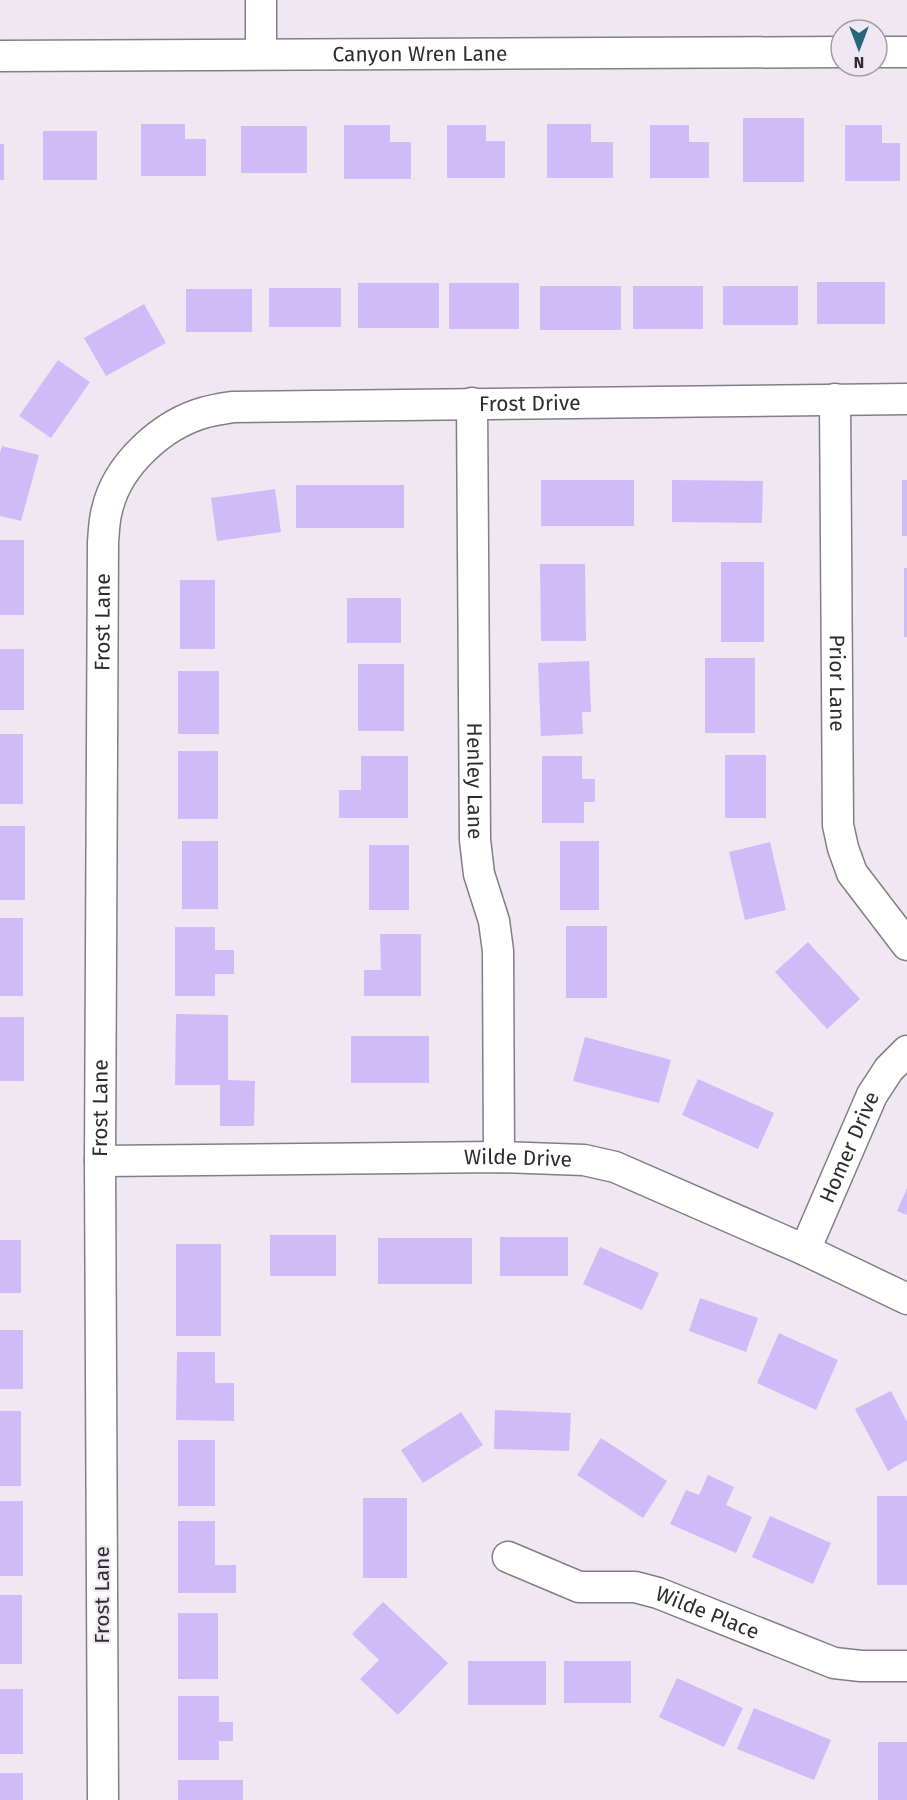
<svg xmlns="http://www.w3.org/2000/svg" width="907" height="1800" font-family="'Fira Sans',sans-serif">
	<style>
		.building { fill: #cebbf8 }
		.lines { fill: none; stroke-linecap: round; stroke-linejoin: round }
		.minor-casing { stroke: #847d87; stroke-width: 33 }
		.minor { stroke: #fff; stroke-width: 30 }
		.labels { text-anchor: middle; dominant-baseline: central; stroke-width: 4.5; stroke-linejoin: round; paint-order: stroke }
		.street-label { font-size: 21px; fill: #2e2b2f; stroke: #efe7f2 }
	</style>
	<rect width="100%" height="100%" fill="#efe7f2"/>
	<g class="building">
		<rect x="743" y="118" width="61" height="64"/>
		<polygon points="141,124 185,124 185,139 206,139 206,176 141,176"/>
		<polygon points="547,124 591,124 591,142 613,142 613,178 547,178"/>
		<polygon points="344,125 390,125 390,142 411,142 411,179 344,179"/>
		<polygon points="447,125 486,125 486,141 505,141 505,178 447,178"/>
		<polygon points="650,125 689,125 689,142 709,142 709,178 650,178"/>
		<polygon points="845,125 882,125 882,143 900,143 900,181 845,181"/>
		<rect x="241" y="126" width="66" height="47"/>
		<rect x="43" y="131" width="54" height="49"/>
		<rect x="0" y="144" width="4" height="36"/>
		<rect x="817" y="282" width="68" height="42"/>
		<rect x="358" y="283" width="81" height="45"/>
		<rect x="449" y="283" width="70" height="46"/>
		<rect x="540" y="286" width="81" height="44"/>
		<rect x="633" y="286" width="70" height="43"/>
		<rect x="723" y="286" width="75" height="39"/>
		<rect x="269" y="288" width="72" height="39"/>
		<rect x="186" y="289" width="66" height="43"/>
		<polygon points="144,304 166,343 106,376 84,338"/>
		<polygon points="58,360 90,382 51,438 19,416"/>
		<polygon points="2,446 39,455 21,521 0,516 0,453"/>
		<rect x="541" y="480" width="93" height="46"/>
		<polygon points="672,480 763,481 762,523 672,522"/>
		<rect x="902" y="480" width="5" height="56"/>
		<rect x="296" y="485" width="108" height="43"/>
		<polygon points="275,489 281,532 217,541 211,498"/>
		<rect x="0" y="540" width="24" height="75"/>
		<rect x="721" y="562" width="43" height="80"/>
		<polygon points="540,564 585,564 586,641 541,641"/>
		<rect x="904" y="568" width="3" height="69"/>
		<rect x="180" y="580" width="35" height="69"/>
		<rect x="347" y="598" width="54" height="45"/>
		<rect x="0" y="649" width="24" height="61"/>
		<rect x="705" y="658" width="50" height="75"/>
		<polygon points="589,661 591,712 582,712 583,734 541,736 538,663"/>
		<rect x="358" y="664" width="46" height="67"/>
		<rect x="178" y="671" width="41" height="63"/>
		<rect x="0" y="734" width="23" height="70"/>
		<rect x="178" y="751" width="40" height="68"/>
		<rect x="725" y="755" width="41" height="63"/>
		<polygon points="361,756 408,756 408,818 339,818 339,790 361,790"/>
		<polygon points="542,756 582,756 582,779 595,779 595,802 584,802 584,823 542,823"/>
		<rect x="0" y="826" width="25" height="74"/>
		<rect x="182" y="841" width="36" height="68"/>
		<rect x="560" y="841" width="39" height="69"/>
		<polygon points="770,842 786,910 745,920 729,852"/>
		<rect x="369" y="845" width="40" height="65"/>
		<rect x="0" y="918" width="23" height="78"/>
		<rect x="566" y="926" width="41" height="72"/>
		<polygon points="175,927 215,927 215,950 234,950 234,974 215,974 215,996 175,996"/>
		<polygon points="380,934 421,934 421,996 364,996 364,970 381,970"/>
		<polygon points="808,942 860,999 827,1029 775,972"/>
		<polygon points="176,1014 228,1015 228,1080 255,1081 254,1126 220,1126 220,1085 175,1085"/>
		<rect x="0" y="1017" width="24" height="64"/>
		<rect x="351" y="1036" width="78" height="47"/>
		<polygon points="585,1037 671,1060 659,1103 573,1081"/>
		<polygon points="698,1079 774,1113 758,1149 682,1115"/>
		<polygon points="907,1188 907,1215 897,1211"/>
		<rect x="270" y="1235" width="66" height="41"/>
		<rect x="500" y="1237" width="68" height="39"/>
		<rect x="378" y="1238" width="94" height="46"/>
		<rect x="0" y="1240" width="21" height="53"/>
		<rect x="176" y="1244" width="45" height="92"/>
		<polygon points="600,1247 659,1273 642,1310 583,1284"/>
		<polygon points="700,1298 758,1318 746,1352 689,1331"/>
		<rect x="0" y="1330" width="23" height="59"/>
		<polygon points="779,1333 838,1360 816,1410 757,1383"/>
		<polygon points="177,1352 215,1352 215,1383 234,1383 234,1421 176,1420"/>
		<polygon points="891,1391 907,1422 907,1460 888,1471 855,1409"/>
		<polygon points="495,1410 571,1413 569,1451 494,1449"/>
		<rect x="0" y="1411" width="21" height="75"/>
		<polygon points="461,1412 483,1445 423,1483 401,1450"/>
		<polygon points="601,1438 667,1481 643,1518 577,1475"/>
		<rect x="178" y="1440" width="37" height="66"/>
		<polygon points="708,1475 734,1487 726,1505 752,1517 736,1553 670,1524 686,1490 699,1495"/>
		<rect x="877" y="1496" width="30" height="89"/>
		<rect x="363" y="1498" width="44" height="80"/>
		<rect x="0" y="1501" width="23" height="75"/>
		<polygon points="770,1516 831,1543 813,1584 752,1557"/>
		<polygon points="178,1521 215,1521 215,1565 236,1565 236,1593 178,1593"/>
		<rect x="0" y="1595" width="22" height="69"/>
		<polygon points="383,1602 448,1663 398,1715 360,1679 379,1660 352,1634"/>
		<rect x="178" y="1613" width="40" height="66"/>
		<rect x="468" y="1661" width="78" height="44"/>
		<rect x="564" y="1661" width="67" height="42"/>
		<polygon points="677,1678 743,1708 724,1747 659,1717"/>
		<rect x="0" y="1689" width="23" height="65"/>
		<polygon points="178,1696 219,1696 219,1722 233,1722 233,1741 219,1741 219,1760 178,1760"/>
		<polygon points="754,1708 831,1740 814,1780 737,1749"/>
		<rect x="878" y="1742" width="29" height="58"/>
		<rect x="0" y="1773" width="23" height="27"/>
		<rect x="178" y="1780" width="65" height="20"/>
	</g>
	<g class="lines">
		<g class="minor-casing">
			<g id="minor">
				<polyline points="261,0 261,54"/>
				<polyline points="877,52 907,52"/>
				<path id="s1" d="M0,56L841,52"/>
				<path id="s2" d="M835,399L838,825L843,848L852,873L907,945"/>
				<path id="s3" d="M472,403L475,840L479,874L494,921L498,951L499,1157"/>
				<path id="s4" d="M100,1161L499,1157L584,1160L615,1167L805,1250L907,1299"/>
				<path id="s5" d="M805,1250L872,1095L889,1069L907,1051"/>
				<path id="s6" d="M508,1557L579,1587H635L658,1593L834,1663L861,1666H907"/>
				<path id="s7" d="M103,1800L100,1161L103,542C104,532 104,520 107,510C117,465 162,424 206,412C215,410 224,408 233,407L907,399"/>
			</g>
		</g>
		<use href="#minor" class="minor"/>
	</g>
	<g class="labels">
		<g class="street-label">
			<text stroke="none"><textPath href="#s1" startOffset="420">Canyon Wren Lane</textPath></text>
			<text stroke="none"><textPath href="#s7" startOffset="1760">Frost Drive</textPath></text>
			<text stroke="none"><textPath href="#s7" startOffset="1178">Frost Lane</textPath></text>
			<text stroke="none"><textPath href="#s2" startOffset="284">Prior Lane</textPath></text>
			<text stroke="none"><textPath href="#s3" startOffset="378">Henley Lane</textPath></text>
			<text stroke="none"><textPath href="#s7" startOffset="692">Frost Lane</textPath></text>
			<text stroke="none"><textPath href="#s5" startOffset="112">Homer Drive</textPath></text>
			<text stroke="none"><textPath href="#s4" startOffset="418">Wilde Drive</textPath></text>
			<text transform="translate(102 1595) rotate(-90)">Frost Lane</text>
			<text stroke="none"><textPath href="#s6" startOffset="210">Wilde Place</textPath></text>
		</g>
	</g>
	<g transform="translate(859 48) rotate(180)"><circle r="28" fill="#efe7f2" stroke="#a29ca4" stroke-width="1.5"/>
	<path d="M0-4.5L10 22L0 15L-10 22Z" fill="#28667c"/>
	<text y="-9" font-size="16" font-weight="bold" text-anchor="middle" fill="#2e2b2f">N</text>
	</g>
</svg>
